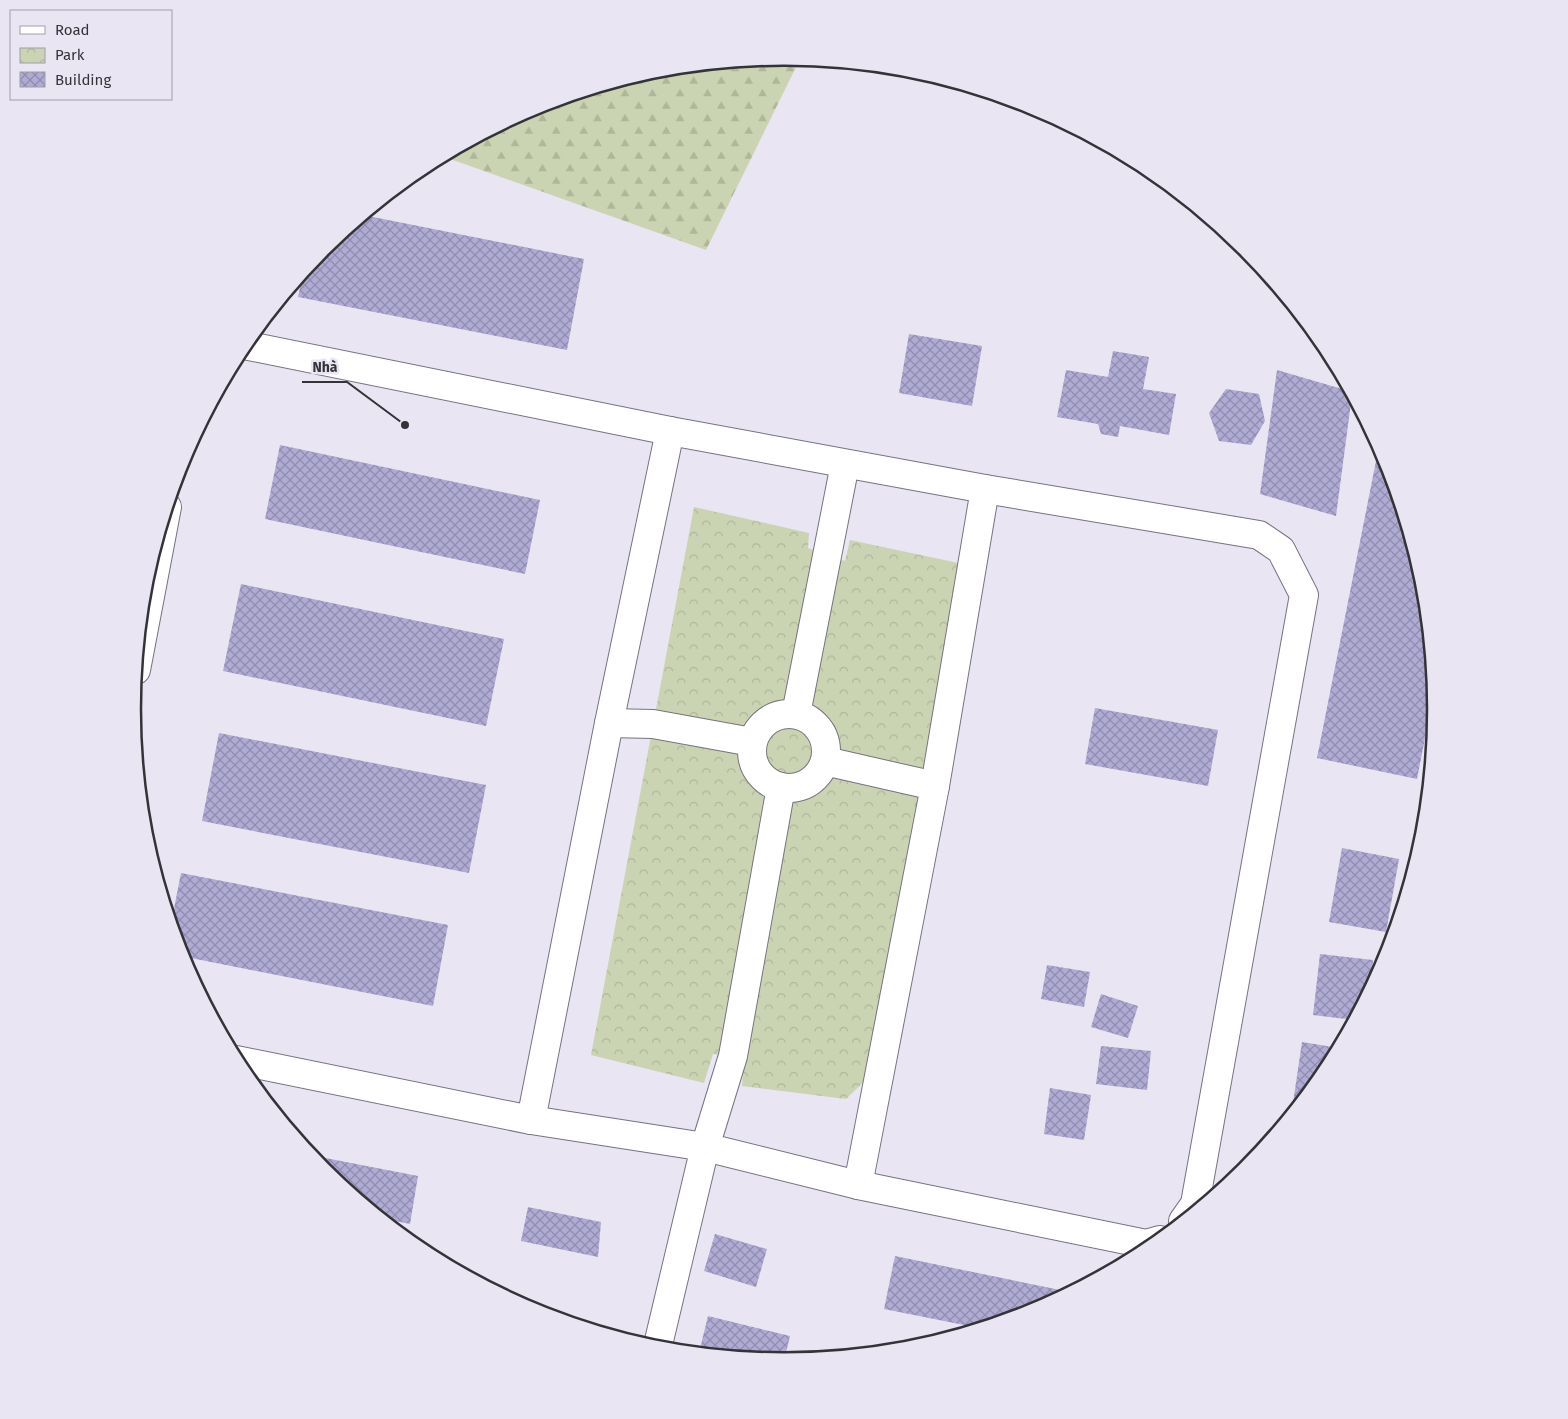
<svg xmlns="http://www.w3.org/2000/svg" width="1568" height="1419" font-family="'Fira Sans',sans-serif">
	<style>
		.forest { fill: url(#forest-firs) }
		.park { fill: url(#park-crowns) }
		.building { fill: url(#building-cross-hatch) }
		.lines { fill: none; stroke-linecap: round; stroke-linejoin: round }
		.minor-casing { stroke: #767380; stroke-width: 30 }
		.minor { stroke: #fff; stroke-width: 28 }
		.rim { fill: none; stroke: #343338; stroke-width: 2.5 }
		.leader { fill: none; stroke: #343338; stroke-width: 2 }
		.callout-dot { fill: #343338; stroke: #e9e5f3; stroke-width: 2 }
		.callout-label { font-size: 14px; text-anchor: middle; font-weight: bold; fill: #343338; stroke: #e9e5f3; stroke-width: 5; stroke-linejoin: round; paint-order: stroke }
	</style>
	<defs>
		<pattern id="forest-firs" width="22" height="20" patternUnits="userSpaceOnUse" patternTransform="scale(1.25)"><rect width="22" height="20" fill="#cbd4b2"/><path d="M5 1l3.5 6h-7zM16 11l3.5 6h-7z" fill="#afb69a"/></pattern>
		<pattern id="park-crowns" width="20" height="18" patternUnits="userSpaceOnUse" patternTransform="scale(1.25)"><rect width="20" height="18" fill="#cbd4b2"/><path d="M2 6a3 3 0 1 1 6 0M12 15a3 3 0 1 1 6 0" fill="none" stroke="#afb69a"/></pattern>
		<pattern id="building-cross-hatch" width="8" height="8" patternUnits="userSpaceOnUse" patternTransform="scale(1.25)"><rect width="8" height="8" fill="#b0abd5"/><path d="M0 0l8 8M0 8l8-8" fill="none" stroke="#908cae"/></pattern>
	</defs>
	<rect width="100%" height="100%" fill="#e9e5f3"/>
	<polygon class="forest" points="784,58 800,59 706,250 442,156 535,107 657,70"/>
	<polygon class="park" points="694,507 809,533 808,548 845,561 850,540 963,564 873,1073 846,1099 742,1086 744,1058 713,1054 704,1083 591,1055"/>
	<g class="building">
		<polygon points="363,215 584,259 567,350 298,297 303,273 323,248"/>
		<polygon points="909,334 982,346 972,406 899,393"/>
		<polygon points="1113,351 1149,357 1143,389 1176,394 1169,435 1120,426 1118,437 1101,434 1098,424 1057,417 1066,370 1108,377"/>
		<polygon points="1277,370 1349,391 1352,395 1336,516 1260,494"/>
		<polygon points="1226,389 1259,394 1265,421 1251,445 1219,441 1209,413"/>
		<polygon points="280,445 540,500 525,574 265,519"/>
		<polygon points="1379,446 1386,460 1424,583 1434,692 1417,779 1317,758"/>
		<polygon points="241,584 504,639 486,726 223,671"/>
		<polygon points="1095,708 1218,730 1208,786 1085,764"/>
		<polygon points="219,733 486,785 469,873 202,821"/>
		<polygon points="1342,848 1399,859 1386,932 1329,922"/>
		<polygon points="181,873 448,925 433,1006 181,956 171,924"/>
		<polygon points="1320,954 1373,960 1370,991 1354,1020 1313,1015"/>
		<polygon points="1047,965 1090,972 1084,1007 1041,999"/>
		<polygon points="1101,994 1138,1006 1128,1038 1091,1027"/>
		<polygon points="1302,1042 1339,1048 1326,1072 1300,1104 1293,1103"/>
		<polygon points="1101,1046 1151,1051 1147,1090 1096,1084"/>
		<polygon points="1050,1088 1091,1095 1084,1140 1044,1134"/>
		<polygon points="310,1155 418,1176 410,1224 381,1218 323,1170"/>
		<polygon points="528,1207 601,1222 598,1257 521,1241"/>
		<polygon points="715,1234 767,1249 756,1287 704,1271"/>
		<polygon points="895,1256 1070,1292 1033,1312 979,1328 884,1309"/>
		<polygon points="526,1301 599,1327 598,1331 534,1312 524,1306"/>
		<polygon points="708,1316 790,1336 784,1361 699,1353"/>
	</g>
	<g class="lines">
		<g class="minor-casing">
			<g id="minor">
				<polyline points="244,345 670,431 609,723 531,1120"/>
				<polyline points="670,431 985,489 935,786 858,1185"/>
				<polyline points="985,489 1259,535 1281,550 1304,595 1195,1204 1183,1221"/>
				<polyline points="136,670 167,507"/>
				<circle cx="789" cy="751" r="37"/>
				<polyline points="796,714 845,464"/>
				<polyline points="609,723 653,724 752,742"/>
				<polyline points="825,761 935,786"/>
				<polyline points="781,787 733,1056 705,1147 858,1185 1146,1244 1160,1240"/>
				<polyline points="236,1060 531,1120 705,1147 657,1349"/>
			</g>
		</g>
		<use href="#minor" class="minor"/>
	</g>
	<path d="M0 0H1568V1419H0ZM141 709a643 643 0 1 1 1286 0a643 643 0 1 1-1286 0Z" fill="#e9e5f3" fill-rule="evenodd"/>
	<path class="rim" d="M141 709a643 643 0 1 1 1286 0a643 643 0 1 1-1286 0Z"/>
	<path class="leader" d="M405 425L347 382H302"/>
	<circle class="callout-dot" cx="405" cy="425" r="5"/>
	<g class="callout-label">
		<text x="325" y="372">Nhà</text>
	</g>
	<rect x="10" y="10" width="162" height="90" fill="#e9e5f3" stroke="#a19ea8"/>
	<rect x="20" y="26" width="25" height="8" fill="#ffffff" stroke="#a19ea8"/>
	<text x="55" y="35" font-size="15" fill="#343338">Road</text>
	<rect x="20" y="48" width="25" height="15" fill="url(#park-crowns)" stroke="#a19ea8"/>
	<text x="55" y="60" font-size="15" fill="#343338">Park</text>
	<rect x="20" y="72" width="25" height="15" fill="url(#building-cross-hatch)" stroke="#a19ea8"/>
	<text x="55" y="85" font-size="15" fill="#343338">Building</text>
</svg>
